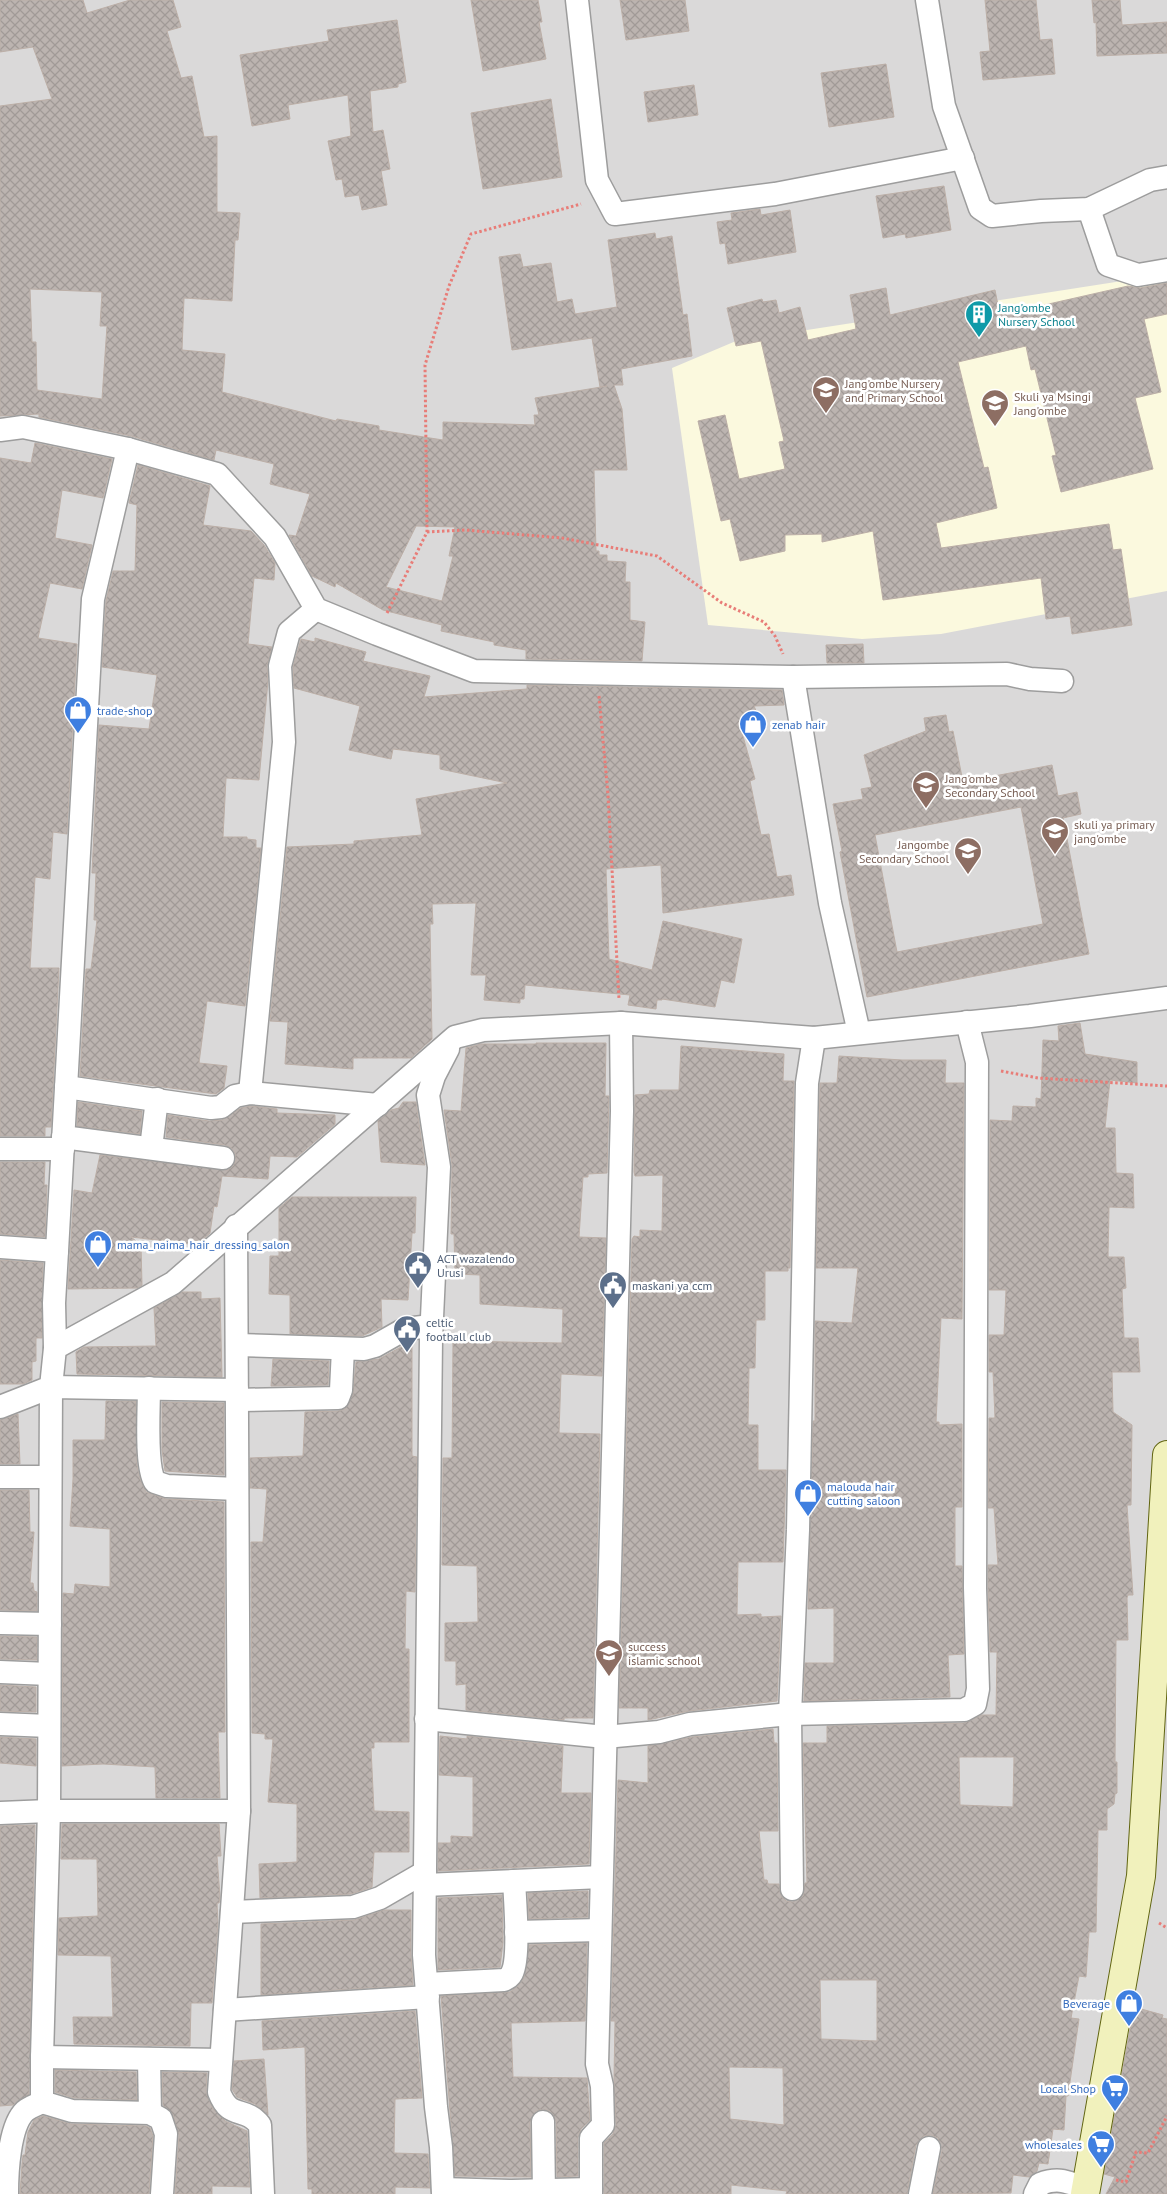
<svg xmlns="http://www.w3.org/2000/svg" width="1167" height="2194" font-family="'PT Sans',sans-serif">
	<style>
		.residential { fill: #dad9d9 }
		.education { fill: #fbf9de }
		.building { fill: url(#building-cross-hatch); stroke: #bcafa7; fill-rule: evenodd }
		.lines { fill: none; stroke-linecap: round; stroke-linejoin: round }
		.minor-casing { stroke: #9d9d9d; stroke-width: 25 }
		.secondary-casing { stroke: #616511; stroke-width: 30 }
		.path { stroke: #e87d78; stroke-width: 3; stroke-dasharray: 2.5 2.5; stroke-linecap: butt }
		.minor { stroke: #fff; stroke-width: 22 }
		.secondary { stroke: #f1f1bc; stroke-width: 28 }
		.labels { text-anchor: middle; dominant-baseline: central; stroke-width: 5; stroke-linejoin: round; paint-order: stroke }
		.culture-label { font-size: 12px; fill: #0d838f; stroke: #fff; text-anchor: start }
		.education-label { font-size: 12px; fill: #785e54; stroke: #fff; text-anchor: start }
		.shop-label { font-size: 12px; fill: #366cbe; stroke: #fff; text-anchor: start }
		.service-label { font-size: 12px; fill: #4e5e75; stroke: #fff; text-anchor: start }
	</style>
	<defs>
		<pattern id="building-cross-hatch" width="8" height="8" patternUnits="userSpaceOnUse" patternTransform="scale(1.25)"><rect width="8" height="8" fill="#bcb4b0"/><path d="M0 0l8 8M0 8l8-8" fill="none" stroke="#a19a97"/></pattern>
	</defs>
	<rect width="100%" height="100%" fill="#ece9e3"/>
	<rect class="residential" x="0" y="0" width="1167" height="2194"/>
	<polygon class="education" points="1167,274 1167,591 941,634 862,639 708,625 672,368 736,341"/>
	<g class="building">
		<path d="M0,0H83L87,13L130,0H173L181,27L167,31L181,78L192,76L204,137L217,136V212L240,213L238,240H235L232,301L184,298L182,350L225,354L222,392L336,421L337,419L379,426V430L443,440V422L535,425L534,415H539L535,398L607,386L600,387L592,338L512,350L499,257L520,254L523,267L551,263L557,302L572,299L575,314L617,307L608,240L655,233L656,239L672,236L683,315L687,314L692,356L621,369L623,385H614L622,409L627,470H594L596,551H599V555H607V561L626,562L625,582H630V620L645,622L642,661L526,659V650L494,645V642L441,631L442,625L383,610L336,583L335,587L312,576L289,535L296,536L310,494L270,484L274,464L216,450L214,460L131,436L39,417V414L0,416V106L52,99L33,47L0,52ZM30,289L102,292L100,326H107L102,399L37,390L36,342H32ZM416,526L455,527L449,556H453L442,601L386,587Z"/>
		<polygon points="471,0 538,0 542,22 539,22 546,59 483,71"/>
		<polygon points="620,0 685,0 689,31 626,40"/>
		<polygon points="985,0 1036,0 1040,40 1052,39 1055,74 983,80 980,52 990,51"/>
		<polygon points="1092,0 1120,0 1122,25 1167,22 1167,53 1097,56 1096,22 1094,23"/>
		<polygon points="397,20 406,82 398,84 398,87 370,91 373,132 383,130 390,169 381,171 387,205 362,210 359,195 345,197 342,179 336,180 328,141 351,136 348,95 288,105 290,119 252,126 240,55 329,41 327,30"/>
		<polygon points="886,64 894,117 829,127 821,73"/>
		<polygon points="694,85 698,115 648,122 644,92"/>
		<polygon points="551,99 562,177 483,189 471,113"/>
		<polygon points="944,186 951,230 906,238 905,234 883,238 876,196"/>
		<polygon points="760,209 761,215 790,210 796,252 728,264 725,243 720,244 717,222 732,220 731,213"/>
		<polygon points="1167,283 1167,314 1144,319 1161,392 1135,398 1153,469 1061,492 1052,456 1056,455 1035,369 1031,370 1026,346 958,362 984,468 988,467 997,508 936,523 941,548 1109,524 1113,550 1121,549 1132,625 1072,634 1070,616 1046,619 1041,578 883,600 873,531 822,542 822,534 785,535 785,551 740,561 730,519 721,521 698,421 725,415 739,479 785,469 779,442 784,441 761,341 736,346 727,308 762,299 763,302 776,300 779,313 800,307 808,340 856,329 850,295 886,288 890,315 995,290 1000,315 1128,286 1140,288"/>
		<polygon points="35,443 112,459 103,498 62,490 55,538 92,545 82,589 50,583 38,638 77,644 67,834 53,832 50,879 35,877 30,968 59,968 51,1127 45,1127 45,1136 0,1136 0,458 31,463"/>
		<polygon points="138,465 210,486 203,525 251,531 264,545 275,563 274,580 254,578 248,644 272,647 267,666 268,681 259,780 226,778 223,837 247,837 247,839 256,840 256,848 261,848 245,1006 207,1001 199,1063 227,1066 224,1088 216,1094 80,1076 86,969 91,969 97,920 94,920 96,873 92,873 99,725 149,729 157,675 102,667 106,601 113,571 135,571 137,505 129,503"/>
		<polygon points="315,638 366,652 363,661 430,676 424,697 527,689 527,685 782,690 784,705 754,706 760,720 739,722 755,779 750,781 761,835 769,834 777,877 791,875 794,895 663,913 661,865 606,869 609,959 652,970 663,921 742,939 734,983 721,980 715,1007 662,999 662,1000 657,1000 656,1009 628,1005 630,995 525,985 524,999 520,999 520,1003 484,1000 486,975 471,975 476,903 432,904 433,924 430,924 432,1039 411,1058 353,1058 353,1069 285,1064 288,1022 270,1021 287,847 354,844 354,841 422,835 416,799 507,783 440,769 440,755 393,749 391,759 349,750 360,706 294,688 293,667 301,639 315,642"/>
		<polygon points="863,644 864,663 827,663 826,645"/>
		<path d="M946,715L949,732L953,731L963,782L1052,765L1058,796L1077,792L1081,814L1063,818L1089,954L867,997L840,852L842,851L833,804L863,799L861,789L872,787L864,755L926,731L924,718ZM1021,807L1043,924L897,952L875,835Z"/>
		<path d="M1080,1023L1085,1054L1137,1062V1083L1110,1080L1105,1128H1115L1116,1173L1133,1174L1134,1208L1109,1207L1108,1257H1124L1126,1288L1122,1289L1124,1338H1138L1140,1372H1112L1113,1412L1132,1425L1131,1505H1127L1133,1595H1128L1127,1598L1128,1640H1116L1115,1762H1117V1793L1115,1794L1114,1804L1107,1809V1830H1098L1096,1932H1089L1086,1977L1079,1976L1071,2018L1079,2019L1068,2096H1066L1064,2130L1053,2129L1048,2164L1039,2163L1037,2171L1029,2177L1013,2175L1011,2193L933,2194L942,2150L938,2138L931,2135L924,2136L916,2145L907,2194H786L787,2191L731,2185V2194H604V2143L613,2134L616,2125L614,2079L615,2021H611L618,1780L648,1783V1746L692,1737L773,1729L774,1743H777L778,1831H759L764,1880H767L768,1884H779L781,1896L786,1901L793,1902L803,1896L805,1883H807L803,1743H827V1726L964,1723L982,1715H996L997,1652H990L988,1588V1565H998L994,1508H988L989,1418H995L993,1372H989V1335H1004L1006,1290H989L990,1120L1012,1121L1013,1106L1036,1107V1098L1041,1099L1043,1040L1059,1041L1058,1026ZM959,1757H1014L1013,1807L960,1805ZM820,1980H877V2041L821,2039ZM729,2067L783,2068L784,2125L730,2119Z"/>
		<polygon points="536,1043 606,1043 605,1096 609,1096 607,1173 588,1174 588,1177 583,1177 579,1237 606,1238 602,1376 561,1374 559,1433 600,1434 593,1718 564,1718 564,1720 466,1710 466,1684 456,1685 456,1661 445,1661 445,1623 478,1622 477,1566 442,1565 443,1458 452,1458 453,1341 562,1343 563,1309 480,1304 480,1275 455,1274 454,1234 451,1234 452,1165 444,1110 461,1111 466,1048 481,1044 536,1044"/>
		<polygon points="681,1046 784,1054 783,1081 794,1081 790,1268 788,1268 788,1271 765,1271 765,1320 756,1320 755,1368 749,1368 748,1425 758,1425 758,1470 786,1470 783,1562 738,1562 737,1615 761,1614 761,1617 781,1616 777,1701 689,1711 648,1720 648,1708 619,1708 632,1239 634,1236 640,1237 640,1230 662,1231 663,1175 635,1176 634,1172 635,1095 649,1094 650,1090 679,1090"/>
		<polygon points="839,1056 902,1060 946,1060 945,1083 964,1083 962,1319 941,1318 936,1422 939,1422 939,1425 962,1424 962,1507 955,1507 955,1566 962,1566 964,1654 948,1655 950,1697 804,1701 805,1663 834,1663 834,1608 808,1609 813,1421 815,1421 815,1321 852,1323 858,1268 816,1268 820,1084 820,1083 837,1083"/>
		<polygon points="78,1102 142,1111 140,1134 77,1126"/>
		<polygon points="403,1102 416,1102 425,1165 381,1162 378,1121 391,1110 399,1108"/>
		<polygon points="251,1106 277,1109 277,1113 335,1115 335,1124 297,1157 270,1156 268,1179 222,1176 217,1207 214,1206 210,1233 197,1245 131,1237 141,1245 142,1285 138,1288 68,1289 74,1190 92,1193 100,1155 228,1170 233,1166 236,1160 235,1153 231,1148 225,1145 166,1137 168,1115 209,1121 222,1120 241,1108"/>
		<polygon points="0,1162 45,1162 44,1185 47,1185 45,1237 0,1234"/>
		<polygon points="292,1197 416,1197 415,1233 412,1233 408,1300 381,1299 382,1327 362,1336 290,1334 290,1295 269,1294 270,1256 279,1256 279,1208"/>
		<polygon points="0,1260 43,1263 42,1338 36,1338 36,1361 32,1362 32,1380 23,1384 0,1384"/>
		<polygon points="182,1292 201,1292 201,1299 220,1298 222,1377 77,1374 76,1352 84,1347 156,1346 154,1308"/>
		<polygon points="412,1341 412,1456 417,1457 415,1592 406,1591 405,1649 409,1649 409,1742 374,1742 374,1748 371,1748 374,1811 409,1812 409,1852 374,1852 372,1887 351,1894 260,1898 259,1864 297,1862 297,1804 268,1802 273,1739 265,1739 265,1734 252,1733 251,1542 263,1542 267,1489 250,1488 250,1458 303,1456 305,1412 338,1411 345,1409 353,1394 356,1362 379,1359"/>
		<polygon points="273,1359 329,1361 328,1385 271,1386"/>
		<polygon points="106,1401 136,1401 137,1465 140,1479 146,1492 166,1499 224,1502 225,1732 218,1732 220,1798 156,1798 155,1767 103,1764 62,1766 63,1593 74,1594 75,1584 110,1587 110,1529 70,1526 73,1479 73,1440 105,1440"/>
		<polygon points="162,1402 224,1403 224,1475 165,1471 162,1450"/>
		<polygon points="18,1414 20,1464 0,1464 0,1420"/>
		<polygon points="0,1490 29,1490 30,1532 34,1532 30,1583 33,1583 34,1591 37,1592 37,1611 0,1610"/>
		<polygon points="0,1636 37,1637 37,1660 0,1659"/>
		<polygon points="0,1685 36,1687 36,1712 0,1711"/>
		<polygon points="440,1736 467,1739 467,1736 563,1746 561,1793 591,1793 589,1864 438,1871 438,1843 451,1843 451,1836 473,1837 473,1777 439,1775"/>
		<polygon points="0,1737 36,1739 36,1766 0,1763"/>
		<polygon points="62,1824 219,1824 221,1856 217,1856 220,1897 219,1903 217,1903 218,1923 212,2003 191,2003 190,2046 74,2044 73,2017 113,2017 111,1956 58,1955 59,1918 98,1916 97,1859 61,1859"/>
		<polygon points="35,1825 29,2094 13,2105 0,2106 0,1826"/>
		<polygon points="588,1891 588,1917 529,1919 528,1893"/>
		<polygon points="502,1895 503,1942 500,1967 438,1970 438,1898"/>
		<polygon points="384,1910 411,1910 411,1955 413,1985 261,1995 261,1924 354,1920"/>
		<polygon points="587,1943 585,2021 511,2023 513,2077 587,2078 590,2120 581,2129 578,2137 578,2176 557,2177 556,2121 550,2111 543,2109 536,2111 530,2122 531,2177 455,2176 441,1996 510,1992 518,1986 524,1977 529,1945"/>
		<polygon points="1134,2007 1163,2015 1162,2018 1167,2019 1167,2194 1106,2194 1115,2177 1104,2174"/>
		<polygon points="415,2011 422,2098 395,2099 394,2153 428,2154 430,2188 395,2187 395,2194 312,2194 312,2189 308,2189 305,2047 263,2050 262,2021"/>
		<polygon points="264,2059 268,2115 255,2104 237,2097 232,2089 234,2061"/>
		<polygon points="55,2070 136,2072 137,2100 74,2098 55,2092"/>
		<polygon points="162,2072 207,2073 206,2092 213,2109 225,2121 247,2131 250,2187 212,2186 212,2194 175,2194 179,2135 173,2115 163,2105"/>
		<polygon points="43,2116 71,2124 146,2126 150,2128 153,2136 149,2194 20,2194 22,2164 23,2155 25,2155 28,2132 34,2120"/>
	</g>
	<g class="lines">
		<g class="minor-casing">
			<g id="minor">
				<polyline points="577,0 597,180 615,214 775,194 963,158"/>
				<polyline points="927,0 944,106 980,208 992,216 1041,211 1089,209 1150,180 1167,177"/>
				<polyline points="1089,209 1108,265 1138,275 1167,270"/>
				<polyline points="0,430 23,427 128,449 217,474 275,537 316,609 377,634 474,671 793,677 1007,674 1030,679 1062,681"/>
				<polyline points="793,677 830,903 859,1033"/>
				<polyline points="66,1087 211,1108 221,1107 235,1096 250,1093 378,1105"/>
				<polyline points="250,1093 284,742 280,666 289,632 316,609"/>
				<polyline points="63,1137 223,1158"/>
				<polyline points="151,1148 157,1099"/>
				<polyline points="0,1149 63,1149"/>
				<path d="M236,1226L239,1811L219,2092C230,2121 244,2105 260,2125L263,2194"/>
				<polyline points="0,1247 57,1251"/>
				<polyline points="237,1345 364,1349 375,1346 405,1329 431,1326"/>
				<polyline points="55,1348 54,1303 57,1251 93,599 128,449"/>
				<path d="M149,1388C149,1409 145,1466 155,1482L167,1486L237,1489"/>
				<polyline points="237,1400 338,1398 341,1390 343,1349"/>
				<polyline points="0,1407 51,1387 55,1348 173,1283 455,1037 483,1030 621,1023 814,1038 1030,1016 1167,998"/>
				<polyline points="0,1477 50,1477"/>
				<polyline points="0,1623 50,1624"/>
				<polyline points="0,1672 49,1674"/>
				<polyline points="426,1719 605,1737 659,1732 690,1724 790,1714 964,1710 975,1704 978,1689 975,1588 977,1062 967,1022"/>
				<polyline points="0,1724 49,1726"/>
				<polyline points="0,1813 49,1811 239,1811"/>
				<polyline points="425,1885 601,1877"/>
				<polyline points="792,1889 790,1714 798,1530 807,1083 814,1038"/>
				<polyline points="232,1912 353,1907 380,1898 425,1872"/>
				<polyline points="516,1932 600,1930"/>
				<path d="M427,1984L504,1980C508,1978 510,1977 512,1973C520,1957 515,1901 514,1881"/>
				<polyline points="225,2010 428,1997"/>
				<polyline points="42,2057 221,2060"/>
				<polyline points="149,2059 150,2113"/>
				<polyline points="42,2102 72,2111 150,2113 161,2119 166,2134 162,2194"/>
				<polyline points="543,2122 544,2194"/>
				<polyline points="443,2189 512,2191 591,2189"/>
				<path d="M7,2194C7,2173 9,2126 25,2111C30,2107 36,2105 42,2102V2057L49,1811L51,1387L237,1390"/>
				<polyline points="443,2194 441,2147 436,2107 424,1955 431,1339 439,1167 428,1095 434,1076 448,1049"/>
				<polyline points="591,2194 591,2138 603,2125 602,2086 597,2064 622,1111 621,1023"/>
				<polyline points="920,2194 929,2148"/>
				<path d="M1035,2194L1040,2184C1059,2177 1067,2182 1086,2188"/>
			</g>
		</g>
		<g class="secondary-casing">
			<polyline id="secondary" points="1085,2194 1141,1876 1167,1455"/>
		</g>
		<g class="path">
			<polyline points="427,532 465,530 562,538 657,556 722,603 764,622 775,636 783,654"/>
			<polyline points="387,613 427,532 425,365 449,286 471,234 581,204"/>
			<polyline points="599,696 608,795 619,999"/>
			<polyline points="1001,1071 1038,1078 1167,1086"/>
			<polyline points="1159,1923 1167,1928"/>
			<polyline points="1116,2180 1126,2182 1136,2152 1148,2153 1167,2116"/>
		</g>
		<use href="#minor" class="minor"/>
		<use href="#secondary" class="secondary"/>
	</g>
	<defs>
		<g id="building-pin" transform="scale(1.4375)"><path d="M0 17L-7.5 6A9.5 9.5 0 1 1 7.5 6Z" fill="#0f9aa8" stroke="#fff"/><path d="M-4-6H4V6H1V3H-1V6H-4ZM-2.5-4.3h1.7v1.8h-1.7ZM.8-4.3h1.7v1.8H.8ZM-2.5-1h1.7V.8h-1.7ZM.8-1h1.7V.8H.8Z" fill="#fff"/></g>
		<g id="school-pin" transform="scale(1.4375)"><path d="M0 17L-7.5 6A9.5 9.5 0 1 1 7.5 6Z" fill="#8d6e63" stroke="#fff"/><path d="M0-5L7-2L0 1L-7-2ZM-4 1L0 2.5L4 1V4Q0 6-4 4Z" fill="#fff"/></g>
		<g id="shop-pin" transform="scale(1.4375)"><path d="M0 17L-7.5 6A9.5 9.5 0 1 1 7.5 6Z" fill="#3f7fe0" stroke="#fff"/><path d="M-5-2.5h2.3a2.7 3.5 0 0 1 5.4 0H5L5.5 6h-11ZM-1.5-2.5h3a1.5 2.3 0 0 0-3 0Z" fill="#fff"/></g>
		<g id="civic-pin" transform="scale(1.4375)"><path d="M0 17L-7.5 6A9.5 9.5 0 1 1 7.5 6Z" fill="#5c6f8a" stroke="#fff"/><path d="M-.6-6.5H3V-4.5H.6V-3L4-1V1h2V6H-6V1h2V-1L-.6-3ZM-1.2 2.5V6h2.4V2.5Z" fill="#fff"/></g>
		<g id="supermarket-pin" transform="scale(1.4375)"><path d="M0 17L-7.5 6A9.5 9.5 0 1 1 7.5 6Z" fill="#3f7fe0" stroke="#fff"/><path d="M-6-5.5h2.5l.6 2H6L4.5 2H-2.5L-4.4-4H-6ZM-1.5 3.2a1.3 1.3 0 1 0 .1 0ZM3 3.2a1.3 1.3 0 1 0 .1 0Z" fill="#fff"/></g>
	</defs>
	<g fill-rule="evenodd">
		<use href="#building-pin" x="979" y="314"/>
		<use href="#school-pin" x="826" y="390"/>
		<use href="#school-pin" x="995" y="403"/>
		<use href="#shop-pin" x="78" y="710"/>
		<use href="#shop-pin" x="753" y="724"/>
		<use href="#school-pin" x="926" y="785"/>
		<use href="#school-pin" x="1055" y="831"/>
		<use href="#school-pin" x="968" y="851"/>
		<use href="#shop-pin" x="98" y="1244"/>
		<use href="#civic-pin" x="418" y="1265"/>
		<use href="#civic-pin" x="613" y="1285"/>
		<use href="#civic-pin" x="407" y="1329"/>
		<use href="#shop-pin" x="808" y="1493"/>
		<use href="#school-pin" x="609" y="1653"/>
		<use href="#shop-pin" x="1129" y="2003"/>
		<use href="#supermarket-pin" x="1115" y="2088"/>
		<use href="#supermarket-pin" x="1101" y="2144"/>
	</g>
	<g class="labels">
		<g class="culture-label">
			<text x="998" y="307">Jang'ombe<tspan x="998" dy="14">Nursery School</tspan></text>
		</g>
		<g class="education-label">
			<text x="845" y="383">Jang'ombe Nursery<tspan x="845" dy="14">and Primary School</tspan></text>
			<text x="1014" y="396">Skuli ya Msingi<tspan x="1014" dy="14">Jang'ombe</tspan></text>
			<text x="945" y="778">Jang'ombe<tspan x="945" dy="14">Secondary School</tspan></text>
			<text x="1074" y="824">skuli ya primary<tspan x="1074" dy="14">jang'ombe</tspan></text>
			<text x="949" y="844" text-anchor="end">Jangombe<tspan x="949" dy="14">Secondary School</tspan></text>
			<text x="628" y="1646">success<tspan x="628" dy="14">islamic school</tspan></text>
		</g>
		<g class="shop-label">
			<text x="97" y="710">trade-shop</text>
			<text x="772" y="724">zenab hair</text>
			<text x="117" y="1244">mama_naima_hair_dressing_salon</text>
			<text x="827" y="1486">malouda hair<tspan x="827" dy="14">cutting saloon</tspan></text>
			<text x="1110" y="2003" text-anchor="end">Beverage</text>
			<text x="1096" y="2088" text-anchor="end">Local Shop</text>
			<text x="1082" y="2144" text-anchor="end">wholesales</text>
		</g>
		<g class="service-label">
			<text x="437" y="1258">ACT wazalendo<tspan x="437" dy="14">Urusi</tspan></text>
			<text x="632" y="1285">maskani ya ccm</text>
			<text x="426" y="1322">celtic<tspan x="426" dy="14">football club</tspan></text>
		</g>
	</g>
</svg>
